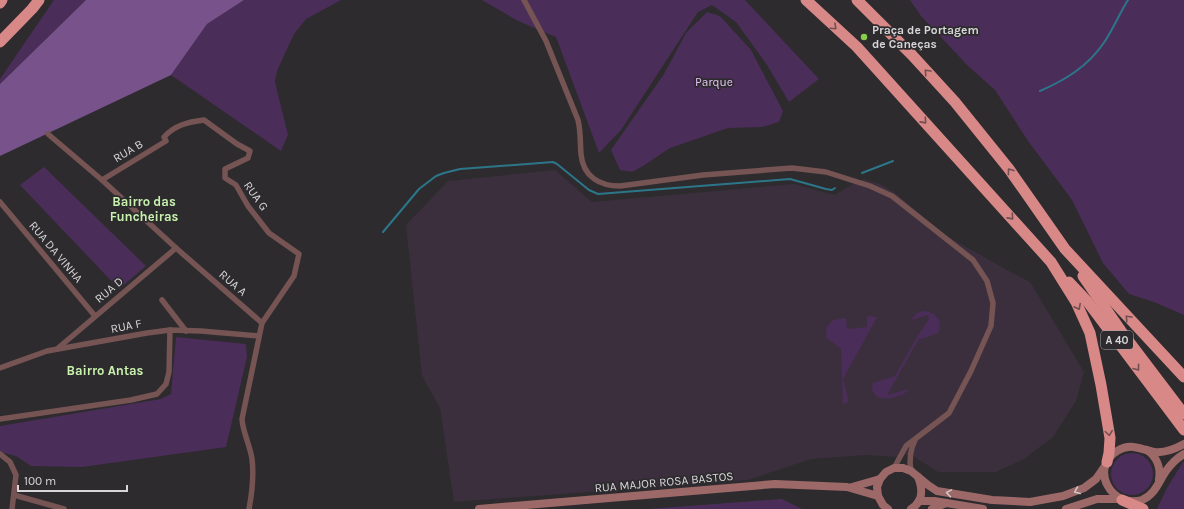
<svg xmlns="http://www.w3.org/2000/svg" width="1184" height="509" font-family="Karla,sans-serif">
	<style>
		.industrial { fill: #3b2f3d }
		.green { fill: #4b2d59 }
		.forest { fill: #78528b }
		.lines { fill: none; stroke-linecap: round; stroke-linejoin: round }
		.stream { stroke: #2c768a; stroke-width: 2 }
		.street { stroke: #755453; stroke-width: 5.5 }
		.secondary { stroke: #9d6968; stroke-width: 8 }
		.highway { stroke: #d88887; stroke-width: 11 }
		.oneway { stroke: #715052 }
		.oneway2 { stroke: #cec6c7 }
		.poi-dot { fill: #85cf4c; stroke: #2d2b2e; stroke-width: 1.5 }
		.labels { text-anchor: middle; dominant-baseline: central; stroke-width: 3.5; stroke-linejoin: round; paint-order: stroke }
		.shield { fill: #2d2b2e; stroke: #a4a3a5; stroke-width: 1 }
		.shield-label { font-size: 11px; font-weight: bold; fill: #d7d6d8 }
		.poi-label { font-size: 12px; font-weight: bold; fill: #d7d6d8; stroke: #2d2b2e; text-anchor: start }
		.park-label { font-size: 12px; fill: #e4c3f5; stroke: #2d2b2e }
		.street-label { font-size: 12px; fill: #d7d6d8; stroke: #2d2b2e }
		.neighbourhood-label { font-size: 13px; font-weight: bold; fill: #c8f2ae; stroke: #2d2b2e }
	</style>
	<rect width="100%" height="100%" fill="#2d2b2e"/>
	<polygon class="industrial" points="555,170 592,202 794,184 834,195 862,179 880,184 894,192 945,235 1007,270 1030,282 1084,372 1076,401 1053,437 1024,459 996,472 938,472 910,454 897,457 865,455 811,459 748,480 454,502 440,408 422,376 406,225 448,181"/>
	<g class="green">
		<polygon points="54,0 86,0 0,84 0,79"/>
		<polygon points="244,0 341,0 306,19 294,34 277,71 275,82 288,135 281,151 171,75 207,24"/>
		<polygon points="482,0 745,0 819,79 789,102 767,65 736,22 712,5 698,12 621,130 599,153 556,37 518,21"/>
		<polygon points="910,0 1184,0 1184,315 1154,302 1129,294 1103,263 1072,200 1028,141 995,90 968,66 921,16"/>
		<polygon points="707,12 720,16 751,50 783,111 779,122 762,127 728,128 670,148 643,166 632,172 620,170 611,150 664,74 686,33"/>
		<polygon points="44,167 146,266 119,289 20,185"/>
		<path d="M924,311C936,312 944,322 938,333L918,340L887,395L909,389C902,398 887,400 877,397L872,390L873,383L895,376L917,337L929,319L928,315L911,320L917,313Z"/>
		<polygon points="867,316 877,317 843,379 849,401 843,405 841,349 826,337 827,327 833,320 846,318 847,329 867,327"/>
		<polygon points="176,337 246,344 247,357 226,447 82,467 31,466 16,456 0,452 0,426 161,399 171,394"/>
		<circle cx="1132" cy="474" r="21"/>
		<polygon points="1183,462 1184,462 1184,509 1157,509 1167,488"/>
		<polygon points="782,499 802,509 648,509"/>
	</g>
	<polygon class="forest" points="86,0 244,0 207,24 171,75 0,156 0,84"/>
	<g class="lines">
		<g class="stream">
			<path d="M1040,91C1065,80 1087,67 1103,44C1113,30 1119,14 1128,0"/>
			<polyline points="862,173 893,161"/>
			<polyline points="383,232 419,189 436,176 444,173 460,169 553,162 557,164 589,190 598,194 790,179 826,189 832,190 835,188"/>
		</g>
		<g class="street">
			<path d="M524,0L546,41L578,120C581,132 580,143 581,154C583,177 600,186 620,186L703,175L792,168L826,172L870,186L892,196L973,260L987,281L993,303L991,326L971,371L949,413L906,446L894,468"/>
			<path d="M48,134L102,180L176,248L262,323L242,419C243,433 250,445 252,459C254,475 252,493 249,509"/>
			<path d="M102,180L166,141L164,137C175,125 188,122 204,120L237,144L250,151L248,158L225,169V178L236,185L248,206L269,233L299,254L294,276L262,323"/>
			<polyline points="0,202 95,316"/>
			<polyline points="162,300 186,331"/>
			<polyline points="57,349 176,248"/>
			<polyline points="0,368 47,351 147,333 170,330 201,331 259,336"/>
			<polyline points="0,419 131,400 157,394 166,384 169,372 170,330"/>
			<polyline points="0,454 10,462 16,475 12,509"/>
			<path d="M911,471C909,460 910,450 915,440"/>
			<polyline points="14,495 64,509"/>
		</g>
		<g class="secondary">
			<path d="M1184,444C1175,449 1165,453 1155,452C1141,450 1131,442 1117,451C1089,468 1111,509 1142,500C1155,495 1159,481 1166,471C1171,464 1177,458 1184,454"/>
			<path d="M1147,450C1157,457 1161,468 1159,480"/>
			<polyline points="852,487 880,479 886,472 894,468 903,468 911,471 928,485 937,491 992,500 1030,502 1063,496 1084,488 1096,479 1105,466"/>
			<polyline points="878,496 877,487 880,479"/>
			<polyline points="919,501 934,501 983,509"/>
			<polyline points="479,509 775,484 847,487 878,496 883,505 888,509"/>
			<path d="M911,509C923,502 923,489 918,477"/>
			<polyline points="932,509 946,503"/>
			<polyline points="1066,509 1097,499 1118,499"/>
		</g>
		<g class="highway">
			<polyline points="806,0 857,47 1051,262 1076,302 1090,333 1101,385 1110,438 1109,453 1107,462"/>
			<polyline points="857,0 912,55 955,102 1009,169 1065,249 1184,377"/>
			<polyline points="0,3 2,0"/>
			<polyline points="0,42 32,9 39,0"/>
			<polyline points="1083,276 1121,331 1184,414"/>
			<polyline points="1069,282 1087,301 1184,430"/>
			<polyline points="1122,500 1143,509"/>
		</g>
	</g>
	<defs><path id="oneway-chevron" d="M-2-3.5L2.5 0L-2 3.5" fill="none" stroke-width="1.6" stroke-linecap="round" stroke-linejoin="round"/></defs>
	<g class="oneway">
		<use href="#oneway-chevron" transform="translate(834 27) rotate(43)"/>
		<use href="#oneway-chevron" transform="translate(927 72) rotate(-133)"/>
		<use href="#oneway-chevron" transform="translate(924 121) rotate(48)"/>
		<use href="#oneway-chevron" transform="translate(1010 171) rotate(-126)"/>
		<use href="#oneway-chevron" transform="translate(1011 217) rotate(48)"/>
		<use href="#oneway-chevron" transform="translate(1078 307) rotate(63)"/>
		<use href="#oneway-chevron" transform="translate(1128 318) rotate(-133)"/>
		<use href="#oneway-chevron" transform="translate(1137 368) rotate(53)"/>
		<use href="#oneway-chevron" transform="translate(1109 433) rotate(82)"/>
	</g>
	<g class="oneway2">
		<use href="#oneway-chevron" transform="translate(1077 491) rotate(158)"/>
		<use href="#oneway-chevron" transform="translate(949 493) rotate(-170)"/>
	</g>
	<circle class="poi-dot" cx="864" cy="37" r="4"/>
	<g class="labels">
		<rect class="shield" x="1101" y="331" width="32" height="18" rx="3"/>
		<g class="shield-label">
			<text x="1117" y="340">A 40</text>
		</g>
		<g class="poi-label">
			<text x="872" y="30">Praça de Portagem<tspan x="872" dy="14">de Caneças</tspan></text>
		</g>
		<g class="park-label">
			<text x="714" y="82">Parque</text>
		</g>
		<g class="street-label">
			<text transform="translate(128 151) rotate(-31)">RUA B</text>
			<text transform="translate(256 196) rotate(55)">RUA G</text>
			<text transform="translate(56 252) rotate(50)">RUA DA VINHA</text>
			<text transform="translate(233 283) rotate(41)">RUA A</text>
			<text transform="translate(109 290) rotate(-40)">RUA D</text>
			<text transform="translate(126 326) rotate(-11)">RUA F</text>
			<text transform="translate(664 482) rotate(-5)">RUA MAJOR ROSA BASTOS</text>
		</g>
		<g class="neighbourhood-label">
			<text x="144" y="201">Bairro das<tspan x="144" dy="15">Funcheiras</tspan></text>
			<text x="105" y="370">Bairro Antas</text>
		</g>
	</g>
	<path d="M18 485v6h109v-6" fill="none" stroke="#d7d6d8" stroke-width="2"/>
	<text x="24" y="485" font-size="12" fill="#d7d6d8" stroke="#2d2b2e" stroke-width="3" paint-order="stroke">100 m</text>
</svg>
